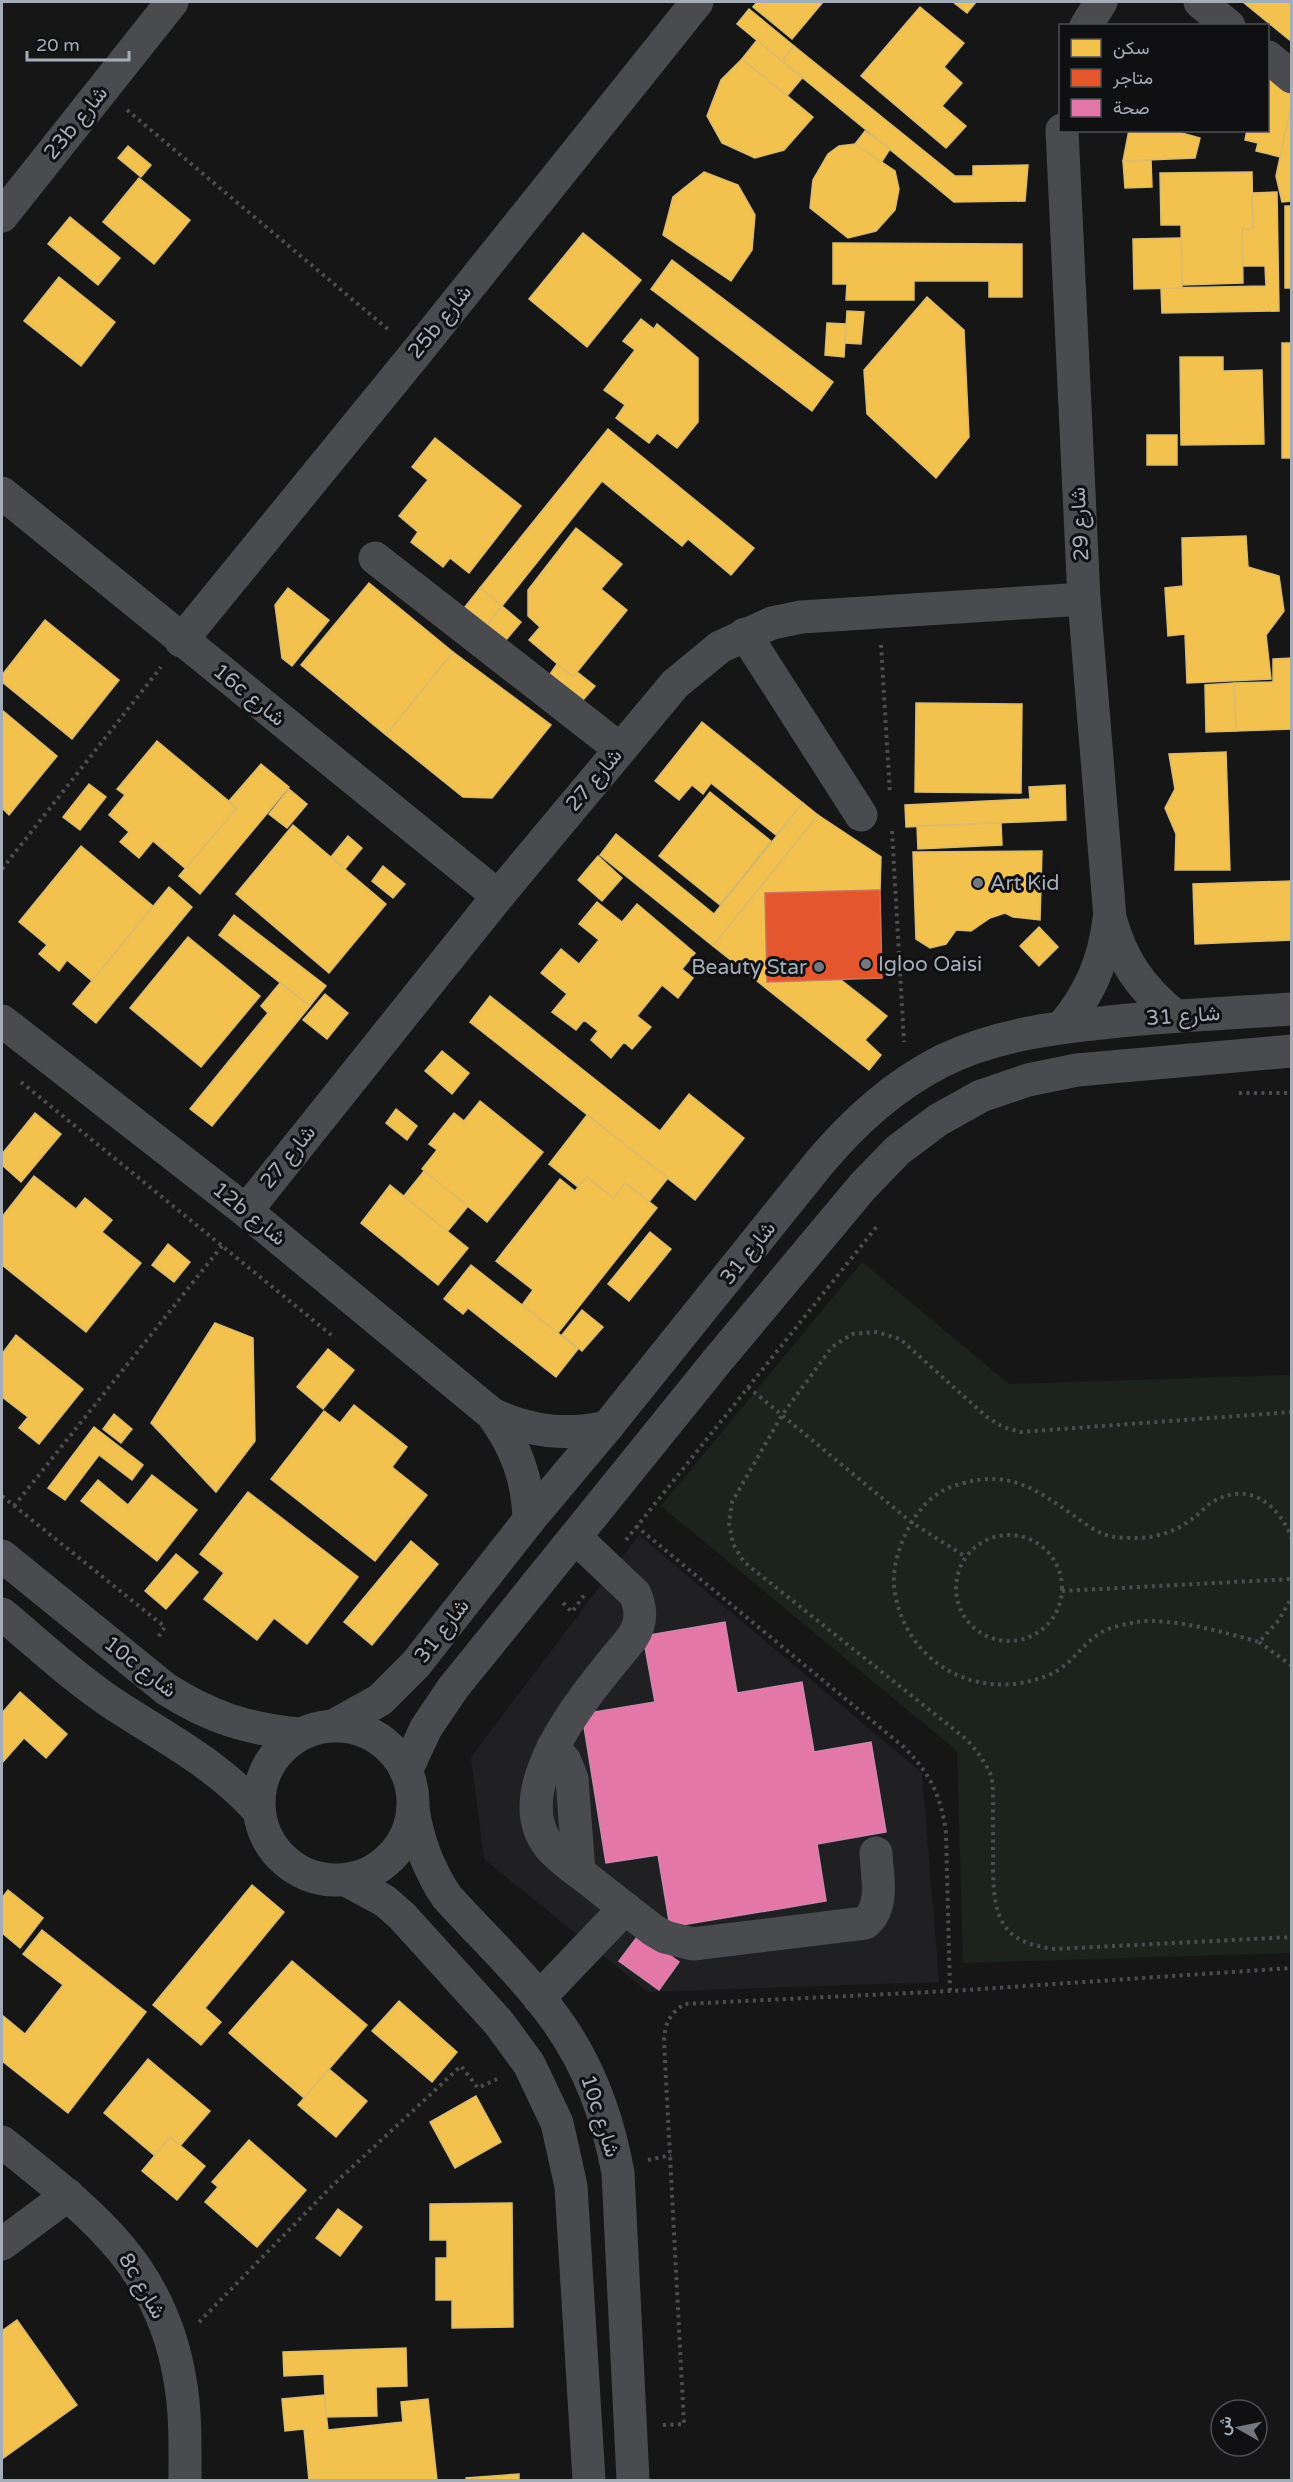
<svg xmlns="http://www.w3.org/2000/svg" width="1293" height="2482" font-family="'Varela Round',Vazirmatn,sans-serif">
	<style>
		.built { fill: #202022 }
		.green { fill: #1b231c }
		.homes { fill: #f2c14e; stroke: #dbbb6e; stroke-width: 1.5 }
		.shops { fill: #e4572e; stroke: #d17157; stroke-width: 1.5 }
		.health { fill: #e377a8; stroke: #d087ad; stroke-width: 1.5 }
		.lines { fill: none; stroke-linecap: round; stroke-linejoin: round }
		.path { stroke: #4b4d50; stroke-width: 4; stroke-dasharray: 3 4.5; stroke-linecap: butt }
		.minor { stroke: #494b4f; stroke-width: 33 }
		.poi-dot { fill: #73787f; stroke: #101012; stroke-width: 2 }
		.labels { text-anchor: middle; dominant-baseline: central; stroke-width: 6; stroke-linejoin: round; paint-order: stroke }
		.street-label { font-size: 21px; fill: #a5adb8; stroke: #101012 }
		.poi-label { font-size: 21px; fill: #a5adb8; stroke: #101012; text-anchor: start }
	</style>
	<rect width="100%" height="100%" fill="#161616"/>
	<polygon class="built" points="639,1535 922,1773 939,1982 648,1992 484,1859 471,1757"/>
	<polygon class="green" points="862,1262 1009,1384 1291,1375 1291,1953 963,1963 957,1751 661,1506"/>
	<g class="homes">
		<polygon points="757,2 823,2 792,39 753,7"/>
		<polygon points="953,2 976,2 967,13"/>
		<polygon points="1243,2 1292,2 1292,42"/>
		<polygon points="920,7 964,43 944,67 962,83 942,106 966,126 946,148 861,76"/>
		<polygon points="749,9 794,46 782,61 737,24"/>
		<polygon points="757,40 802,78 787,96 742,59"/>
		<polygon points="794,46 955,176 973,176 973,166 1028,165 1025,201 954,202 782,61"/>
		<polygon points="742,59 813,117 784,150 755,158 722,143 707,116 721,80"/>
		<polygon points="1270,76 1292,80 1292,102 1281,157 1256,151 1258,143 1245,140 1247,130 1268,130 1268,87"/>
		<polygon points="1292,102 1292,201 1282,202 1276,176"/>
		<polygon points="1129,130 1171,130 1200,138 1195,158 1123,161"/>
		<polygon points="865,131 890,149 881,163 855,144"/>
		<polygon points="855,144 895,171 899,189 895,210 876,231 848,238 810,208 813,180 828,154 839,146"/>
		<polygon points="128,146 151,165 141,177 118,158"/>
		<polygon points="1151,160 1152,187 1125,188 1123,161"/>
		<polygon points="704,172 738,185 755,215 752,250 731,281 663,235 673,197"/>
		<polygon points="1252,172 1253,229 1242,229 1243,283 1182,285 1181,225 1161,225 1160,173"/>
		<polygon points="139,178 190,220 154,264 103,222"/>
		<polygon points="1277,192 1279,311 1162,313 1161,288 1266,286 1265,266 1243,266 1242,229 1253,229 1252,193"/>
		<rect x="1285" y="206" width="7" height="82"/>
		<polygon points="70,217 120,258 98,285 48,244"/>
		<polygon points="583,233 641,280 587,347 529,299"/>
		<polygon points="1181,238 1182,288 1134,289 1133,239"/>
		<polygon points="833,243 1022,244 1022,297 989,297 989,281 914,281 914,300 846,300 847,284 833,284"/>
		<polygon points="672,260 833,382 812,411 651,289"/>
		<polygon points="59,277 115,322 81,366 24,321"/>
		<polygon points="927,297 964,330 969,437 936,478 867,414 864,370"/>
		<polygon points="847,311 864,312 861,344 845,343"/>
		<polygon points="641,319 654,329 657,324 698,358 698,422 677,448 657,433 649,443 616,418 625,405 604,390 635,350 623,341"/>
		<polygon points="827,323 846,324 844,357 825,355"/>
		<rect x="1282" y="343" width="10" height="115"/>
		<polygon points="1180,357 1223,357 1223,371 1262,370 1264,444 1181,445"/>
		<polygon points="608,429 754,548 731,575 688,539 682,546 602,481 502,606 480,588"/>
		<rect x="1147" y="435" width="30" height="30"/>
		<polygon points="435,438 521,506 469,573 450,558 443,567 411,542 418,532 399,516 428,480 412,467"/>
		<polygon points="576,528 622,564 601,589 627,610 573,677 529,640 540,627 528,616 528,590"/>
		<polygon points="1246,536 1248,567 1279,576 1284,611 1266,635 1271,679 1187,683 1185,634 1168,636 1165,588 1183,586 1182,538"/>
		<polygon points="369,583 453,652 386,735 301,665"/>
		<polygon points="288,588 329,620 292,666 282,658 275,605"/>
		<polygon points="480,588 502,606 487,625 465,607"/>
		<polygon points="502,606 521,622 506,640 487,625"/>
		<polygon points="45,620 119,680 72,739 2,682 2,675"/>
		<polygon points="453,652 551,725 492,798 463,797 386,735"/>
		<polygon points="1292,658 1292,729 1236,731 1234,683 1273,682 1273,659"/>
		<polygon points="557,664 573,677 577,672 595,686 583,700 550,674"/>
		<polygon points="1234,683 1236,731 1206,732 1205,685"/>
		<polygon points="916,703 1022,704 1021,793 915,792"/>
		<polygon points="2,710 57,756 9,815 2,808"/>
		<polygon points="702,722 803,803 776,835 711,783 703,794 692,785 679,800 655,781"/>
		<polygon points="157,741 237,808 186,869 153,841 139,858 120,842 129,832 109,815 125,795 117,789"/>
		<polygon points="1226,752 1230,870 1175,870 1176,834 1165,808 1175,789 1169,754"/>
		<polygon points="261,764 289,787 200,894 179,876 237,808 229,801"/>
		<polygon points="89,784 106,797 80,830 63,817"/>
		<polygon points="1065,785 1066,820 906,827 905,805 1030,799 1029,787"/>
		<polygon points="289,789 307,804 287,828 269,814"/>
		<polygon points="710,792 771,841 720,905 659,856"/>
		<polygon points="803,803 818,815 713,946 600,855 616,834 714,914"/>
		<polygon points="818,815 881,857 880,890 765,893 767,982 841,980 887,1016 865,1040 881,1055 869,1070 713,946"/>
		<polygon points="1001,823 1002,845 918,849 917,826"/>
		<polygon points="293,825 386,904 329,973 236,894"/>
		<polygon points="348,836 362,848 345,869 331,857"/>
		<polygon points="81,846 153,906 92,981 67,960 59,971 39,954 47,945 19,922"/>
		<polygon points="1042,851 1040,920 1013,917 1005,913 990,918 971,931 956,930 946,944 930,948 916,939 913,852"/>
		<polygon points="598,856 622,878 602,901 578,880"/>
		<polygon points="383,866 405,884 393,898 372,881"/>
		<polygon points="1292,881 1292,940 1195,944 1193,884"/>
		<polygon points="169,887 192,907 96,1023 73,1004"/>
		<polygon points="597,902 622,922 637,904 695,953 682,969 693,978 678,998 662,985 637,1016 651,1027 632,1049 624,1042 611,1058 591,1040 598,1031 584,1020 576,1030 552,1012 567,994 541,973 561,949 579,964 599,940 579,924"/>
		<polygon points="234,915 326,986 310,1006 219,935"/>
		<polygon points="1039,927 1058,947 1039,966 1020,946"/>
		<polygon points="188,937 260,996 201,1067 130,1008"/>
		<polygon points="280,983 310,1006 212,1126 190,1109 268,1013 261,1006"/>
		<polygon points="325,994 348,1013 327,1039 303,1020"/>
		<polygon points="490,996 660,1131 689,1094 744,1138 695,1200 470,1022"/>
		<polygon points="442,1051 469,1073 452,1094 425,1071"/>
		<polygon points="480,1101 543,1152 487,1222 422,1169 437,1150 429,1144 454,1113 464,1121"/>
		<polygon points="396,1109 417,1126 407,1140 386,1123"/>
		<polygon points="35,1113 61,1134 21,1182 2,1165 2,1154"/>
		<polygon points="587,1115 668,1178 649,1202 625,1183 614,1198 586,1177 578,1187 549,1164"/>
		<polygon points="424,1171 468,1206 447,1232 404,1196"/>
		<polygon points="34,1176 76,1209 85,1198 112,1220 102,1232 141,1263 86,1332 2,1265 2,1217"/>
		<polygon points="586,1177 614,1198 625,1183 657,1208 558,1333 522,1305 533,1290 496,1261 560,1179 575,1191"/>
		<polygon points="390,1185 468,1248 438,1285 361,1223"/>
		<polygon points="650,1232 671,1249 629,1301 608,1284"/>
		<polygon points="168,1244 190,1262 174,1282 152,1265"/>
		<polygon points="471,1265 578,1349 556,1377 468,1308 463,1314 444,1299"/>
		<polygon points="582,1310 603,1327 582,1351 562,1335"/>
		<polygon points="215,1323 253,1338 255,1441 216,1492 151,1423"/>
		<polygon points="16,1335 83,1389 39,1444 19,1428 28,1417 2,1397 2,1354"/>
		<polygon points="328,1349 354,1370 323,1409 297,1387"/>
		<polygon points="354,1405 407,1447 392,1467 427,1495 375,1561 271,1479 324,1411 340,1423"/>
		<polygon points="114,1414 132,1429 121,1443 103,1429"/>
		<polygon points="94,1427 143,1465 132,1480 99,1455 65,1500 48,1488"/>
		<polygon points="152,1475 197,1510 157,1561 81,1501 98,1480 128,1505"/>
		<polygon points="248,1492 358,1577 307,1644 274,1618 257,1640 204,1599 224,1573 200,1554"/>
		<polygon points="411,1541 438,1564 372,1645 344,1622"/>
		<polygon points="176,1554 198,1572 166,1609 145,1591"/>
		<polygon points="20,1692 67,1734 46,1758 24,1738 2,1763 2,1713"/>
		<polygon points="252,1885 284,1912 205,2008 221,2022 201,2045 153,2005"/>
		<polygon points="8,1890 43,1918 20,1948 2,1933 2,1898"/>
		<polygon points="42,1930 146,2012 68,2113 2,2061 2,2015 25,2034 63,1985 23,1954"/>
		<polygon points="292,1961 367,2025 304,2098 229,2033"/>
		<polygon points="399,2001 457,2052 432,2082 372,2031"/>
		<polygon points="148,2059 210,2111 180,2146 170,2137 154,2155 104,2113"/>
		<polygon points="329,2069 367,2101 336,2137 298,2105"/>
		<polygon points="476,2096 501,2142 455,2168 430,2122"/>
		<polygon points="170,2137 205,2166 177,2200 142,2171"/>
		<polygon points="249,2140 306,2190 257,2247 205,2202 218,2187 212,2182"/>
		<polygon points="512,2203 513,2327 452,2328 452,2300 436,2300 436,2258 447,2258 447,2240 430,2240 430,2204"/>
		<polygon points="338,2209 362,2227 340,2256 316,2238"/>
		<polygon points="17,2320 77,2405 2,2459 2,2331"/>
		<polygon points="406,2348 407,2386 376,2387 377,2416 326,2417 324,2374 284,2376 283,2352"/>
		<polygon points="324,2395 328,2430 403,2422 401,2402 428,2399 437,2480 309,2480 304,2429 285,2431 282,2399"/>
		<polygon points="519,2474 519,2480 466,2480 466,2478"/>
	</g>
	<polygon class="shops" points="880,890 882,978 767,982 765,893"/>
	<g class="health">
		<polygon points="725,1622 737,1693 802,1682 814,1752 871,1742 886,1832 817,1844 826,1901 670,1927 658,1855 606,1863 582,1714 655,1702 643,1636"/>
		<polygon points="640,1933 679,1962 659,1990 619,1961"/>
	</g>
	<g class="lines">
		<g class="path">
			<polyline points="127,110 390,331"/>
			<polyline points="881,645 890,794"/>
			<polyline points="892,831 904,1042"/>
			<polyline points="2,869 161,667"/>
			<polyline points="21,1082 335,1338"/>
			<polyline points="1239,1093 1292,1093"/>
			<polyline points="748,1387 911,1522 966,1557"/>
			<path d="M1292,1412L1021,1432L1003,1427L987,1417L900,1339L877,1332L852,1334L832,1347L782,1415L732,1502L729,1523L733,1544L744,1562L966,1739C976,1750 984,1760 990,1773C994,1784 993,1798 993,1810C993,1830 993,1850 993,1870C994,1919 1002,1943 1055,1949L1292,1937"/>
			<polyline points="2,1496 165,1627 157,1639"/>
			<polyline points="14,1506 222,1246"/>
			<path d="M636,1526L905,1748C931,1775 941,1796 946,1833L950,1991"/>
			<circle cx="1009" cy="1588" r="53"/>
			<path d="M1292,1539C1279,1505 1250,1481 1214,1501C1206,1505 1200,1514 1192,1519C1177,1531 1158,1537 1139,1538C1128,1538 1116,1538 1106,1535C1094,1531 1083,1522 1073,1515C1037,1490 1010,1470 964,1483C943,1488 931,1496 918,1513C902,1535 890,1567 895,1594C909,1667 981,1703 1049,1675C1072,1665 1081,1645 1100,1633C1110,1627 1125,1624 1137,1622C1170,1617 1227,1633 1259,1642L1279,1620L1292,1597"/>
			<polyline points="626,1540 878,1225"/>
			<polyline points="1062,1591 1292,1579"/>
			<polyline points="563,1603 572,1612 585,1594"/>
			<polyline points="1259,1642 1292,1666"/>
			<polyline points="648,2160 671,2155"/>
			<polyline points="199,2322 334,2184 461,2066 478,2088 497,2079"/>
			<path d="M663,2425L684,2424L664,2041C665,2023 669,2015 684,2004L950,1991L1292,1968"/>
		</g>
		<g class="minor">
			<polyline points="1200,2 1229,26"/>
			<polyline points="1086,26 1101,2"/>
			<polyline points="1268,57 1292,77"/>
			<path d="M1062,130L1084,599L1110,918C1122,961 1140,987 1175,1016"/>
			<polyline points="2,216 172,2"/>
			<polyline points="2,493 498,896"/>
			<polyline points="375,558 620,749"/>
			<polyline points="745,634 861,815"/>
			<polyline points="181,641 416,353 697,2"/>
			<path d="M2,1021L246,1211L492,1414C516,1447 528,1479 529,1520"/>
			<path d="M1062,1027C1089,995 1104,962 1109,919"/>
			<polyline points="246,1211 498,896 675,684 720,647 772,623 801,617 1084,599"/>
			<path d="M492,1414C530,1432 566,1436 607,1427"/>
			<path d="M575,1537L635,1594C642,1610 642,1623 632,1638C596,1683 502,1785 549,1846C560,1859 575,1869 588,1879C609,1896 631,1913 653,1930L665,1937L693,1944L865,1923C885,1907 877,1876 876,1853"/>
			<path d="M2,1556L166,1689C210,1717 247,1729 299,1734"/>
			<path d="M2,1614C38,1644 73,1677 112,1703C165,1738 216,1763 259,1811"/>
			<path d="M335,1725L380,1700L416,1664L529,1520L607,1427L820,1162C855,1121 893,1086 942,1061C995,1035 1052,1028 1110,1022C1170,1016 1231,1013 1292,1009"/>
			<circle cx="336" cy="1803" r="77"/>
			<polyline points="553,1747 565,1761 572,1779 579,1872"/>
			<polyline points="406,1771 426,1728 453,1688 717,1361 863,1186 898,1150 938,1120 981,1096 1028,1080 1077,1070 1292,1051"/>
			<path d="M413,1809C418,1842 428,1869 447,1897C483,1937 525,1976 557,2021C590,2067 608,2118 618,2173L633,2480"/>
			<polyline points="346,1880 385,1901 402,1916 499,2023 529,2064 557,2123 571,2186 589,2480"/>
			<polyline points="539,1998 625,1908"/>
			<path d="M2,2142C88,2211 161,2263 180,2380C186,2413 185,2447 185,2480"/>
			<polyline points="2,2244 68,2195"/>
		</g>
	</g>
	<g class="poi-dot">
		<circle cx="978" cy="883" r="6"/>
		<circle cx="866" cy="964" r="6"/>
		<circle cx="819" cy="967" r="6"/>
	</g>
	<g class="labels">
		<g class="street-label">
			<text transform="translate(76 123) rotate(-51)">23b شارع</text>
			<text transform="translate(440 322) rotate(-51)">25b شارع</text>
			<text transform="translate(1080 524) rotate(-93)">شارع 29</text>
			<text transform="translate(249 695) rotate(39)">16c شارع</text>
			<text transform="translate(594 780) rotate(-50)">شارع 27</text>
			<text transform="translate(1183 1016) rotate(-4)">شارع 31</text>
			<text transform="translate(288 1157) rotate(-51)">شارع 27</text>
			<text transform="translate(249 1214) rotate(39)">12b شارع</text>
			<text transform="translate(748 1253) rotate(-51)">شارع 31</text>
			<text transform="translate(442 1631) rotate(-52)">شارع 31</text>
			<text transform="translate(140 1667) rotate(38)">10c شارع</text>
			<text transform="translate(600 2116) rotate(72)">10c شارع</text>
			<text transform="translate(142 2286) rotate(60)">8c شارع</text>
		</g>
		<g class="poi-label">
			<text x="990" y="883">Art Kid</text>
			<text x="878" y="964">Igloo Oaisi</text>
			<text x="807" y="967" text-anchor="end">Beauty Star</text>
		</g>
	</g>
	<rect width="1293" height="2482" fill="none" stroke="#a5adb8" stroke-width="6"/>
	<rect x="1059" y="24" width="210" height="108" fill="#101012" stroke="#4c4f54" stroke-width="1.5"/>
	<rect x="1071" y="39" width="30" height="18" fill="#f2c14e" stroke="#4c4f54" stroke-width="1.5"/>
	<text x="1113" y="54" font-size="18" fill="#a5adb8">سكن</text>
	<rect x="1071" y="69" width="30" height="18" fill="#e4572e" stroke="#4c4f54" stroke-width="1.5"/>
	<text x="1113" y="84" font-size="18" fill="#a5adb8">متاجر</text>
	<rect x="1071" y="99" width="30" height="18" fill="#e377a8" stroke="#4c4f54" stroke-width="1.5"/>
	<text x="1113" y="114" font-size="18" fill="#a5adb8">صحة</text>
	<g transform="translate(1239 2428) rotate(279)"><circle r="28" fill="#101012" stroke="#4c4f54" stroke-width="1.5"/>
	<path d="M0-4.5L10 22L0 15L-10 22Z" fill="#73787f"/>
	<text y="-9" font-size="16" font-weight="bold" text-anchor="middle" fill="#a5adb8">ش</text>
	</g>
	<path d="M27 51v9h102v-9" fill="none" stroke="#a5adb8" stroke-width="3"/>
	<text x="36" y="51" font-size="18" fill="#a5adb8" stroke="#101012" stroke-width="4.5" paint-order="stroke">20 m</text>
</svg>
